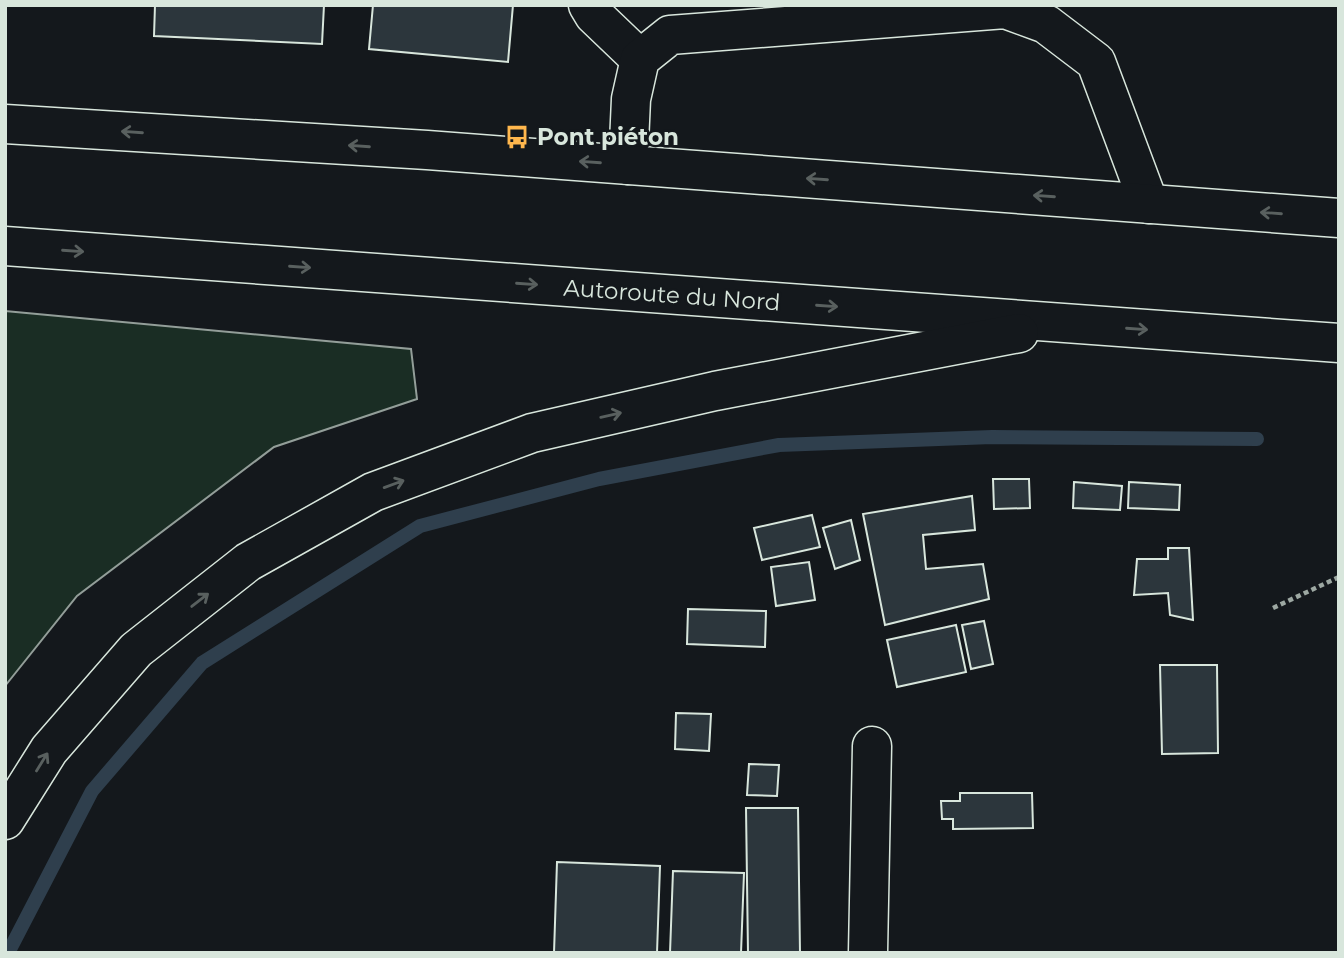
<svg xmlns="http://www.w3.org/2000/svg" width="1344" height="958" font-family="Montserrat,sans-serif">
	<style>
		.green { fill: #1a2d24; stroke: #939e99; stroke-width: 2 }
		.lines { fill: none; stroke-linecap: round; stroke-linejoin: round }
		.stream { stroke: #2f3f4d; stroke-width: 14 }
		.building { fill: #2c363c; stroke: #d8e6dc; stroke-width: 2 }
		.minor-casing { stroke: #d8e6dc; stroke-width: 41 }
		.motorway-casing { stroke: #d8e6dc; stroke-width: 41 }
		.path { stroke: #9da8a2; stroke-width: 4.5; stroke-dasharray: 5 3.5; stroke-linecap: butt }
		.minor { stroke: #14181c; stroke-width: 38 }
		.motorway { stroke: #14181c; stroke-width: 38 }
		.oneway { stroke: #59605f }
		.labels { text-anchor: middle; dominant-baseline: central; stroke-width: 5; stroke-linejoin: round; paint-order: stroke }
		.poi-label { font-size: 23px; font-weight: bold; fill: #d8e6dc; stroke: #14181c; text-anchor: start }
		.street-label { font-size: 23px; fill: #d8e6dc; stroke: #14181c }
	</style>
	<rect width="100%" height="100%" fill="#14181c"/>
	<polygon class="green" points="5,311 411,349 417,399 274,447 77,596 5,686"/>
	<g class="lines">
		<polyline class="stream" points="8,953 92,791 202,663 420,526 599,479 779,445 992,437 1257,439"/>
	</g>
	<g class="building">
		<polygon points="155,5 324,5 322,44 154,36"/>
		<polygon points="373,5 513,5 508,62 369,49"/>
		<polygon points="993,479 1029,479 1030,508 994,509"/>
		<polygon points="1074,482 1122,486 1120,510 1073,508"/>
		<polygon points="1129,482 1180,485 1179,510 1128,508"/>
		<polygon points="972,496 975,530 923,535 926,569 983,564 989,599 885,625 863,514"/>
		<polygon points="812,515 820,547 762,560 754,528"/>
		<polygon points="851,520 860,560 835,569 823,528"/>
		<polygon points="1168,548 1189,548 1193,620 1170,615 1168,593 1134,595 1137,559 1168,559"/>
		<polygon points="809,562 815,600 776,606 771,567"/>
		<polygon points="688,609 766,611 765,647 687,644"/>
		<polygon points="984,621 993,664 971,669 962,625"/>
		<polygon points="956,625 966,672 897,687 887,640"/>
		<polygon points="1160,665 1217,665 1218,753 1162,754"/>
		<polygon points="676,713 711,714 709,751 675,749"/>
		<polygon points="749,764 779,765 777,796 747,795"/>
		<polygon points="960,793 1032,793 1033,828 953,829 953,819 942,819 941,801 960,801"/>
		<polygon points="746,808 798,808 800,953 748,953"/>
		<polygon points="557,862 660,866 657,953 554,953"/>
		<polygon points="673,871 744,873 741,953 670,953"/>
	</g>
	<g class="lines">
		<g class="minor-casing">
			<g id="minor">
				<polyline points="588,5 594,15 640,59"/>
				<polyline points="628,165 631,99 640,59 670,35 1005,9 1046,24 1096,62 1149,204"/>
				<polyline points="868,953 872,746"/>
			</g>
		</g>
		<g class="motorway-casing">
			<g id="motorway">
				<polyline points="5,124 427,150 1339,218"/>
				<polyline points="5,246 1339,343"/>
				<polyline points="5,820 49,750 136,650 248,562 373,492 532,433 715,391 1019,333"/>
			</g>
		</g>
		<polyline class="path" points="1273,608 1339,577"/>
		<use href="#minor" class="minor"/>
		<use href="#motorway" class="motorway"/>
	</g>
	<defs><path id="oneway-shaft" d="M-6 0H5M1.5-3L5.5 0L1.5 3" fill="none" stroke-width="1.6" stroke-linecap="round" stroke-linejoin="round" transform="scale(1.75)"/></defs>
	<g class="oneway">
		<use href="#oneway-shaft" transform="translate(132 132) rotate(-176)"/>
		<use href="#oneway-shaft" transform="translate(359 146) rotate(-176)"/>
		<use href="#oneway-shaft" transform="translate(590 162) rotate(-176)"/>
		<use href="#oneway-shaft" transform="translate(817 179) rotate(-176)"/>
		<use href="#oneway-shaft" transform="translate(1044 196) rotate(-176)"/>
		<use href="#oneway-shaft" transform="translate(1271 213) rotate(-176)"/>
		<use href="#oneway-shaft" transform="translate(73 251) rotate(4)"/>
		<use href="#oneway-shaft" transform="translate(300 267) rotate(4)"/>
		<use href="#oneway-shaft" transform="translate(527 284) rotate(4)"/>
		<use href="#oneway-shaft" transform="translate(827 306) rotate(4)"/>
		<use href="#oneway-shaft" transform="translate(1137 329) rotate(4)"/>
		<use href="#oneway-shaft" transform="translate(611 415) rotate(-13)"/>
		<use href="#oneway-shaft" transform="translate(394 484) rotate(-20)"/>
		<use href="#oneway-shaft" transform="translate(200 600) rotate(-38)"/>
		<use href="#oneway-shaft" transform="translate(42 762) rotate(-58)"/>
	</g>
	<defs>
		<g id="bus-bare" transform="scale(1.89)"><path d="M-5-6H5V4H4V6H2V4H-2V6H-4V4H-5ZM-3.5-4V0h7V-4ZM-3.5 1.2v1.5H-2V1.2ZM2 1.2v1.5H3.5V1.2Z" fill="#ffb74d" stroke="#14181c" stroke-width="2.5" paint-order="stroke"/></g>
	</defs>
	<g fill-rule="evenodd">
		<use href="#bus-bare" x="517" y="137"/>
	</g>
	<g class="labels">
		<g class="poi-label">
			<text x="537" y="137">Pont piéton</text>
		</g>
		<g class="street-label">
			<text transform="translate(672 295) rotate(4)">Autoroute du Nord</text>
		</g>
	</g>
	<rect width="1344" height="958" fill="none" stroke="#d8e6dc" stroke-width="14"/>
</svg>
